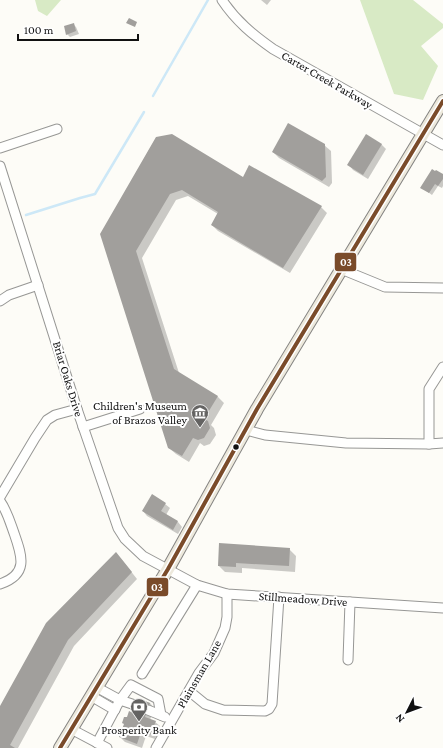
<svg xmlns="http://www.w3.org/2000/svg" width="443" height="748" font-family="'Crimson Pro',serif">
	<style>
		.forest { fill: #d8eac5 }
		.shadow { fill: #0003 }
		.lines { fill: none; stroke-linecap: round; stroke-linejoin: round }
		.stream { stroke: #cde8f7; stroke-width: 2.5 }
		.building { fill: #a19f9c }
		.minor-casing { stroke: #979795; stroke-width: 11 }
		.major-casing { stroke: #858482; stroke-width: 14 }
		.minor { stroke: #fffffe; stroke-width: 9 }
		.major { stroke: #ede9dc; stroke-width: 12 }
		.bus-1-casing { stroke: #fff; stroke-width: 7 }
		.bus-1 { stroke: #7a4b2a; stroke-width: 4 }
		.bus-dot { fill: #111; stroke: #fff; stroke-width: 1.5 }
		.labels { text-anchor: middle; dominant-baseline: central; stroke-width: 4; stroke-linejoin: round; paint-order: stroke }
		.street-label { font-size: 12px; fill: #111; stroke: #fff }
		.poi-label { font-size: 12px; fill: #111; stroke: #fff; text-anchor: end }
		.line-badge { stroke: #fff; stroke-width: 1.5 }
		.badge-label { font-size: 11px; text-anchor: middle; font-weight: bold; fill: #fff }
	</style>
	<rect width="100%" height="100%" fill="#fdfcf7"/>
	<g class="forest">
		<polygon points="35,0 61,0 47,16 38,11"/>
		<polygon points="360,0 413,0 443,24 443,28 421,46 438,66 423,100 394,94"/>
	</g>
	<g class="shadow">
		<polygon points="261,0 271,0 267,5"/>
		<polygon points="73,24 76,27 79,34 70,37 67,34"/>
		<polygon points="156,138 243,178 321,207 327,213 290,273 218,231 212,225 218,214 188,196 176,200 142,258 179,373 218,397 224,403 211,425 214,428 216,435 210,444 204,446 200,443 189,462 176,454 169,448 101,234"/>
		<polygon points="381,144 386,149 368,179 353,170 349,165"/>
		<polygon points="324,145 331,151 332,183 329,187 279,158 273,152"/>
		<polygon points="443,175 443,186 442,188 438,186 432,195 425,190"/>
		<polygon points="165,504 170,508 166,515 178,522 182,527 178,534 147,516 143,511"/>
		<polygon points="289,549 296,556 295,572 242,568 242,573 225,572 219,566"/>
		<polygon points="122,560 137,579 74,646 18,748 0,748 0,708"/>
		<polygon points="141,700 150,703 154,708 150,720 155,722 160,726 155,739 146,736 142,748 125,742 120,737 136,715"/>
	</g>
	<g class="lines">
		<g class="stream">
			<polyline points="153,96 208,0"/>
			<polyline points="26,215 80,198 95,194 144,112"/>
		</g>
	</g>
	<g class="building">
		<polygon points="129,18 137,22 135,27 126,23"/>
		<polygon points="74,23 76,31 66,35 64,26"/>
		<polygon points="288,123 325,144 326,177 322,181 272,152"/>
		<polygon points="172,134 243,177 249,165 322,206 283,268 211,225 218,212 182,190 170,194 136,251 174,369 218,396 204,419 208,421 210,428 204,438 198,440 193,438 182,456 168,448 100,234 156,137"/>
		<polygon points="366,134 382,144 363,175 347,165"/>
		<polygon points="432,169 435,171 436,170 443,174 443,179 438,186 435,184 429,193 420,188"/>
		<polygon points="152,494 166,503 161,511 178,521 173,530 142,511"/>
		<polygon points="219,543 290,548 289,566 236,563 236,567 218,566"/>
		<polygon points="116,552 132,572 68,640 10,745 15,748 0,748 0,706 46,623"/>
		<polygon points="140,699 150,703 145,717 156,721 150,735 141,732 137,744 119,737 124,724 122,723 124,717 127,717 129,711 135,714"/>
	</g>
	<g class="lines">
		<g class="minor-casing">
			<g id="minor">
				<path d="M222,0C236,21 253,35 273,49L443,145"/>
				<polyline points="0,148 57,129"/>
				<polyline points="0,166 77,409 118,528 125,539 143,556 197,585 227,594 443,608"/>
				<polyline points="341,269 385,287 443,288"/>
				<polyline points="0,301 9,295 38,285"/>
				<polyline points="83,427 140,409"/>
				<polyline points="246,430 265,435 346,443 429,444 443,443"/>
				<polyline points="429,444 429,389 443,367"/>
				<polyline points="0,497 35,438 47,420 55,415 77,409"/>
				<path d="M0,501C7,511 10,522 14,533C22,556 29,574 0,584"/>
				<polyline points="348,660 350,602"/>
				<polyline points="142,674 197,585"/>
				<polyline points="96,687 120,700 138,706"/>
				<polyline points="189,691 205,704 223,710 265,711 269,709 272,704 279,597"/>
				<polyline points="91,696 115,710"/>
				<polyline points="148,710 165,717"/>
				<polyline points="71,729 107,748"/>
				<polyline points="97,743 120,700 131,685 158,699 161,715"/>
				<polyline points="156,748 199,673 214,653 225,628 227,617 227,594"/>
			</g>
		</g>
		<g class="major-casing">
			<polyline id="major" points="60,748 168,569 257,409 443,101"/>
		</g>
		<use href="#minor" class="minor"/>
		<use href="#major" class="major"/>
		<g class="bus-1-casing">
			<polyline id="bus-1" points="60,748 168,569 257,409 443,101"/>
		</g>
		<use href="#bus-1" class="bus-1"/>
	</g>
	<defs>
		<g id="museum-pin" transform="scale(0.9)"><path d="M0 17L-7.5 6A9.5 9.5 0 1 1 7.5 6Z" fill="#646362" stroke="#fff"/><path d="M0-6L6-3V-2H-6V-3ZM-5-1h2V3h-2ZM-1-1h2V3h-2ZM3-1h2V3H3ZM-6 4H6V6H-6Z" fill="#fff"/></g>
		<g id="bank-pin" transform="scale(0.9)"><path d="M0 17L-7.5 6A9.5 9.5 0 1 1 7.5 6Z" fill="#646362" stroke="#fff"/><path d="M-6-4H6V4H-6ZM0-2.3a2.3 2.3 0 1 0 0 4.6a2.3 2.3 0 1 0 0-4.6Z" fill="#fff"/></g>
	</defs>
	<g fill-rule="evenodd">
		<use href="#museum-pin" x="200" y="413"/>
		<use href="#bank-pin" x="139" y="707"/>
	</g>
	<circle class="bus-dot" cx="236" cy="447" r="3.5"/>
	<g class="labels">
		<g class="street-label">
			<text transform="translate(327 80) rotate(30)">Carter Creek Parkway</text>
			<text transform="translate(68 379) rotate(73)">Briar Oaks Drive</text>
			<text transform="translate(303 599) rotate(4)">Stillmeadow Drive</text>
			<text transform="translate(199 674) rotate(-60)">Plainsman Lane</text>
		</g>
		<g class="poi-label">
			<text x="187" y="406">Children's Museum<tspan x="187" dy="14">of Brazos Valley</tspan></text>
			<text x="139" y="730" text-anchor="middle">Prosperity Bank</text>
		</g>
	</g>
	<g class="line-badge">
		<rect x="334" y="252" width="23" height="20" rx="4" fill="#7a4b2a"/>
		<rect x="146" y="577" width="23" height="20" rx="4" fill="#7a4b2a"/>
	</g>
	<g class="badge-label">
		<text x="346" y="266">03</text>
		<text x="157" y="591">03</text>
	</g>
	<g transform="translate(407 712) rotate(228)" stroke="#ffffff" stroke-width="3" paint-order="stroke">
	<path d="M0-3L7 15L0 10L-7 15Z" fill="#111111"/>
	<text y="-6" font-size="11" font-weight="bold" text-anchor="middle" fill="#111111">N</text>
	</g>
	<path d="M18 34v6h120v-6" fill="none" stroke="#111111" stroke-width="2"/>
	<text x="24" y="34" font-size="12" fill="#111111" stroke="#ffffff" stroke-width="3" paint-order="stroke">100 m</text>
</svg>
